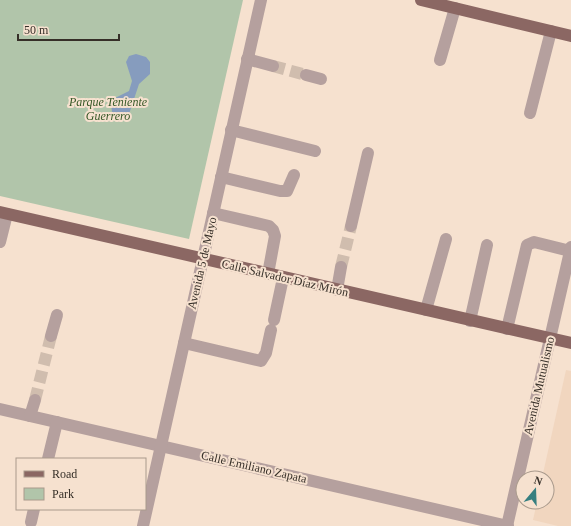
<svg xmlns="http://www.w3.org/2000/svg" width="571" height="526" font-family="Georgia,serif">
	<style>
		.built { fill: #f1d6bf }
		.green { fill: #b1c5aa }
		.water { fill: #869cbe }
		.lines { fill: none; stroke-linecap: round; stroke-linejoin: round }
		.minor-tunnel { stroke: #d0bdae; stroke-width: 12; stroke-dasharray: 12 6; stroke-linecap: butt }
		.minor { stroke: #b5a09e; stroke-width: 12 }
		.major { stroke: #8b6763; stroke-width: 12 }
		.labels { text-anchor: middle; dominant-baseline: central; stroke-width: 4; stroke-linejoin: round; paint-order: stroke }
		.park-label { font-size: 12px; font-style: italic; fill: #355726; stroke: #f6e1cf }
		.street-label { font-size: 12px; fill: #362f28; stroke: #f6e1cf }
	</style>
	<rect width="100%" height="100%" fill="#f6e1cf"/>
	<polygon class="built" points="566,370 571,371 571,526 558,526 533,520 537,502 547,502 547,478 542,478"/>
	<polygon class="green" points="0,0 243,0 189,239 0,196"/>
	<polygon class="water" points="136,54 146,57 150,62 150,74 139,84 129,114 122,117 112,112 111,103 115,98 129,91 132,81 126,62 129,56"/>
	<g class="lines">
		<g class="minor-tunnel">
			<polyline points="273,66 306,75"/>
			<polyline points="341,267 351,226"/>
			<polyline points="35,400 51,336"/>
		</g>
		<g class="minor">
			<polyline points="247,59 273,66"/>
			<polyline points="440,60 455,8"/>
			<polyline points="306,75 321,79"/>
			<polyline points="530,113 551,31"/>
			<polyline points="231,130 315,151"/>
			<polyline points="221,177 280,191 287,191 294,175"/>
			<polyline points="213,213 269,226 273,230 275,236 268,274"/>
			<polyline points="351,226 368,153"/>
			<polyline points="0,242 7,214"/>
			<polyline points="337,290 341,267"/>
			<polyline points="426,310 446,239"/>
			<polyline points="274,320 283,278"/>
			<polyline points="470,321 487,245"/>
			<polyline points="507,329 527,245 534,242 570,251"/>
			<polyline points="51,336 57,315"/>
			<polyline points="184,343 261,361 266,353 271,330"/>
			<polyline points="0,409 508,526"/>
			<polyline points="30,416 35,400"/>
			<polyline points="48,459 57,422"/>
			<polyline points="31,522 34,509"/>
			<polyline points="143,526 261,0"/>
			<polyline points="507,526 571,247"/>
		</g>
		<g class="major">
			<polyline points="421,0 571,36"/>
			<polyline points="0,212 571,343"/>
		</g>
	</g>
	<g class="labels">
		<g class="park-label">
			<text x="108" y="102">Parque Teniente<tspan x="108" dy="14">Guerrero</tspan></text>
		</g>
		<g class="street-label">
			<text transform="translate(202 263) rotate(-77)">Avenida 5 de Mayo</text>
			<text transform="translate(285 278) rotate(13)">Calle Salvador Díaz Mirón</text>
			<text transform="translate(539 386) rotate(-77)">Avenida Mutualismo</text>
			<text transform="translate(254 467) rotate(13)">Calle Emiliano Zapata</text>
		</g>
	</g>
	<rect x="16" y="458" width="130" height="52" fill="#f6e1cf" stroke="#a99a8c"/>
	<rect x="24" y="471" width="20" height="6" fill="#8b6763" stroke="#a99a8c"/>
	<text x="52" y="478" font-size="12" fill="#362f28">Road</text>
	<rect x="24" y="488" width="20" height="12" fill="#b1c5aa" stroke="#a99a8c"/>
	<text x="52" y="498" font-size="12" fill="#362f28">Park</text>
	<g transform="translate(535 490) rotate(19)"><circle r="19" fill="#f6e1cf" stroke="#a99a8c"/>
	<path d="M0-3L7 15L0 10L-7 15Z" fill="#367f80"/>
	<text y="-6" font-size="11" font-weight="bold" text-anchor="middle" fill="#362f28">N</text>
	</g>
	<path d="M18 34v6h101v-6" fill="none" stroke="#362f28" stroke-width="2"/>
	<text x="24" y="34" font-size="12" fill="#362f28" stroke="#f6e1cf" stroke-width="3" paint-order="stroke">50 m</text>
</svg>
